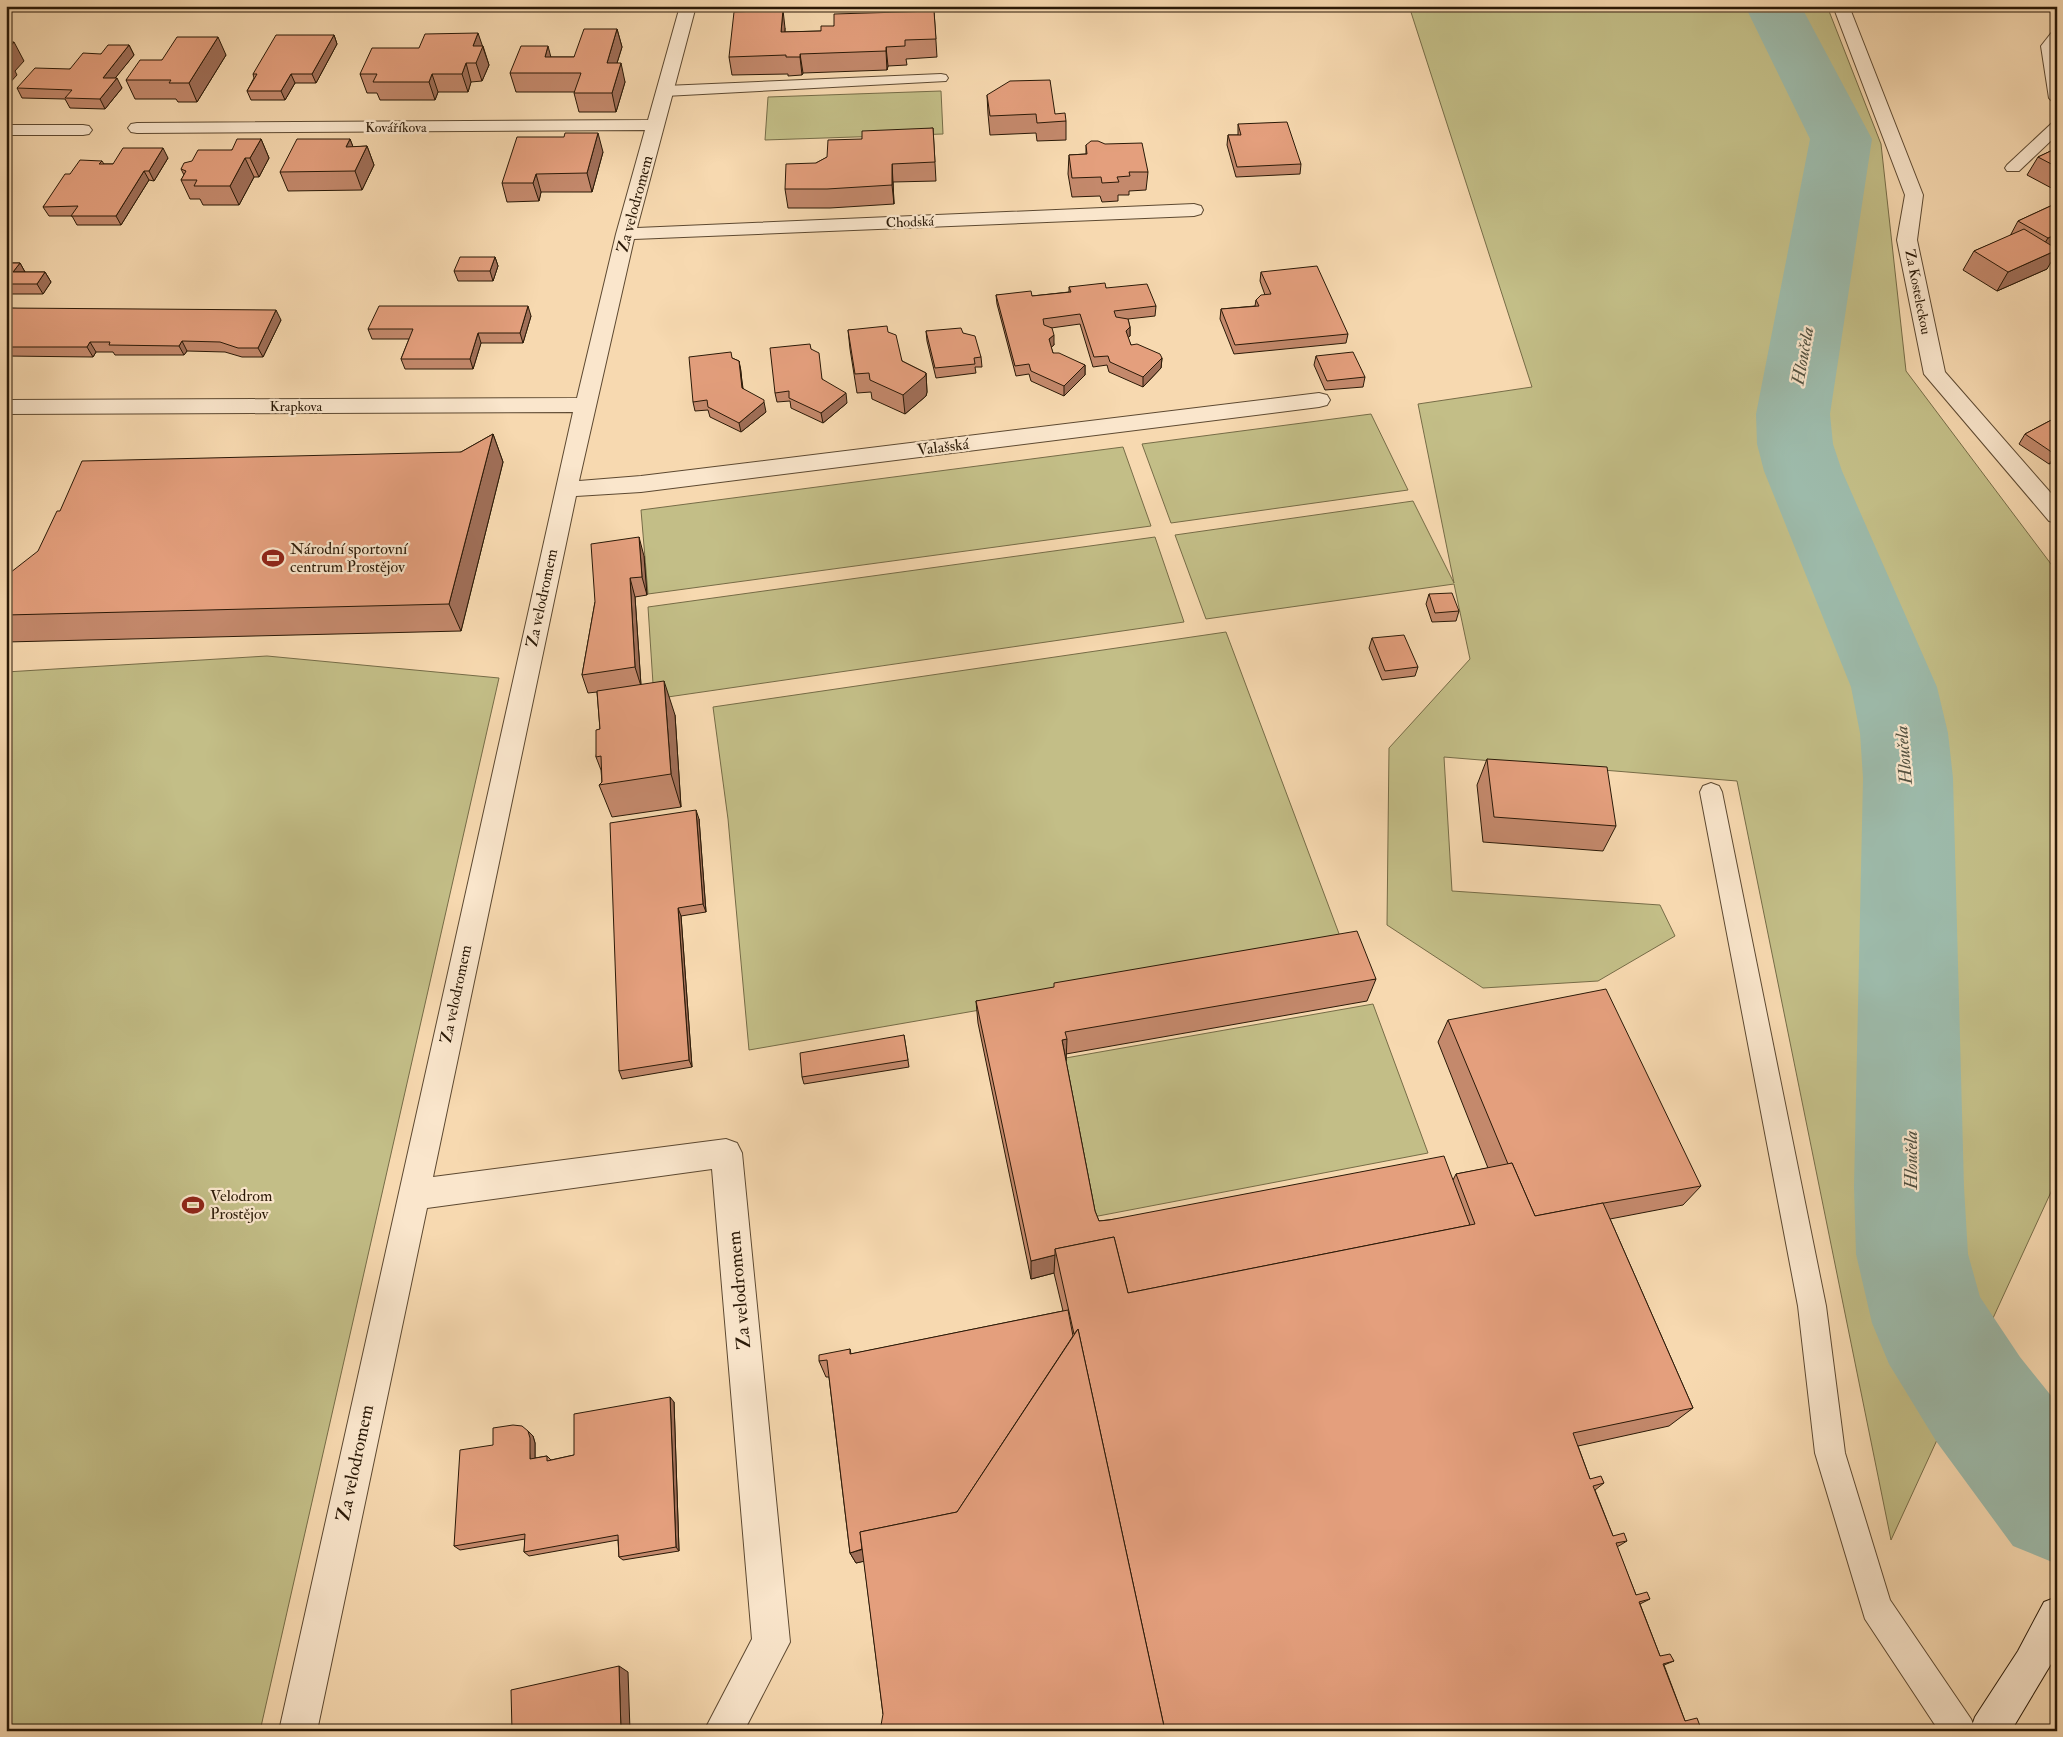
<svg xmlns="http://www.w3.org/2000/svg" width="2063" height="1737" font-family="'IM FELL Double Pica',serif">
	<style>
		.green { fill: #c3be87; stroke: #766c47 }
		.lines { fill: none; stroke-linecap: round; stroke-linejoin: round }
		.river { fill: #9dbaaa; fill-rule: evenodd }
		.lane-casing { stroke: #5d4931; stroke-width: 2 }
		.street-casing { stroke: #5d4931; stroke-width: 2 }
		.secondary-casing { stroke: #2a1907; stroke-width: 2 }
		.lane { fill: #fae6cc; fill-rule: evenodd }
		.street { fill: #fae6cc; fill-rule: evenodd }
		.secondary { fill: #fae6cc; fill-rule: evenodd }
		.wall { fill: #c4896c; stroke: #2a1907 }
		.shaded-wall { fill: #a06f58; stroke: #2a1907 }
		.building { fill: #e49f7d; stroke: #2a1907 }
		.labels { text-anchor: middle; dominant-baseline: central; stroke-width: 4.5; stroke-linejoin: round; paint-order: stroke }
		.far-street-label { font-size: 14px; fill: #2a1907; stroke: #fae6cc }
		.street-label { font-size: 16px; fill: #2a1907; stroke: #fae6cc }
		.poi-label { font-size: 16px; fill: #2a1907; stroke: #fae6cc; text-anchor: start }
		.water-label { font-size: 18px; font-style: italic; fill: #525140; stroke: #fae6cc }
		.near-street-label { font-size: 19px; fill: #2a1907; stroke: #fae6cc }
	</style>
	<rect width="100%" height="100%" fill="#f7d9b0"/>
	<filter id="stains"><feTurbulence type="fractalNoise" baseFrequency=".004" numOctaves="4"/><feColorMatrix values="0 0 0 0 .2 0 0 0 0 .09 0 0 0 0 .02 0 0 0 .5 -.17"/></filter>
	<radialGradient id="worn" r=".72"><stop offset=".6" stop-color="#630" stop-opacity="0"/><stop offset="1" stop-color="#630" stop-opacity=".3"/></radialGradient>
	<g class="green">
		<polygon points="1409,6 1827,6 1881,144 1906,371 2057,572 2057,1179 1891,1540 1737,781 1444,757 1452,891 1660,905 1675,936 1598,981 1483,988 1387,925 1389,748 1470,659 1454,584 1206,619 1175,535 1413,501 1454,583 1418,404 1532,387"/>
		<polygon points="941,91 943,134 765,140 768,97"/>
		<polygon points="1371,414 1408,490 1171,523 1142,444"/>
		<polygon points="1123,447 1151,526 648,594 641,510"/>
		<polygon points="1155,537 1184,622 654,699 648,607"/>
		<polygon points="1226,632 1344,947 749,1050 728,819 713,707"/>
		<polygon points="267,656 499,678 260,1731 6,1731 6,672"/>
		<polygon points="1373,1004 1428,1153 1093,1217 1060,1059"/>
	</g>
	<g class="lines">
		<polygon class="river" points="1745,6 1801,6 1872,139 1830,414 1833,444 1842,471 1937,687 1948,733 1953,778 1964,1187 1968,1254 1980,1297 2020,1357 2057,1403 2057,1564 2013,1546 1936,1441 1889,1364 1872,1323 1856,1254 1854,1187 1863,778 1860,733 1851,687 1764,471 1757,444 1756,414 1810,139"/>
		<g class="lane-casing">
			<g id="lane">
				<polygon points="2057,31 2057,102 2052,101 2049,98 2041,46 2052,32"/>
				<polygon points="941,74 946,75 948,78 946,81 665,96 660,94 657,91 660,88 665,86"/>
				<polygon points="2057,121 2057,135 2019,171 2007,171 2005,168 2007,165 2052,123"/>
				<polygon points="1711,783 1719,786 1722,792 1826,1306 1845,1453 1890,1600 1971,1719 1976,1731 1939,1731 1865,1619 1815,1453 1798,1306 1700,792 1703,786"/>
			</g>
		</g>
		<g class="street-casing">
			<g id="street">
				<polygon points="680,6 696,6 637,228 1194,204 1201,206 1203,210 1201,214 1194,216 634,239 579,481 641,476 1319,393 1327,395 1330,400 1327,405 1319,407 641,492 576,496 433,1177 726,1139 737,1143 742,1153 790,1642 744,1731 704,1731 752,1639 712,1169 427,1208 317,1731 279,1731 573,412 6,414 6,400 577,398 616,234 645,130 137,133 131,132 128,128 131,124 137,123 648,120"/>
				<polygon points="1833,6 1849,6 1923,195 1917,240 1945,372 2057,500 2057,523 2049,521 1924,374 1897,240 1905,195"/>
				<polygon points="6,125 83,125 89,126 92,130 89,134 83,135 6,135"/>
			</g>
		</g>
		<g class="secondary-casing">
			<polygon id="secondary" points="2057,1597 2057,1654 2011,1731 1970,1731 1975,1717 2018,1651 2044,1602"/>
		</g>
		<use href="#lane" class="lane"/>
		<use href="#street" class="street"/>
		<use href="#secondary" class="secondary"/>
	</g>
	<g class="wall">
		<polygon points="242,6 263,6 262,8 243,8"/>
		<polygon points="934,11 937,57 906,59 907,65 888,66 887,70 803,73 802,75 788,76 788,74 732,75 729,57 785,28 785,32 821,31 834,26"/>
		<polygon points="617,29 622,47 617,63 625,82 616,112 579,112 574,93 575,92 516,92 510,73 551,57 574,57"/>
		<polygon points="334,35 337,44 316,83 295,83 285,100 251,100 247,91 254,78 253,74"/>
		<polygon points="129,45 134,55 115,78 122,88 105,109 70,108 65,99 22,98 17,88 70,69 101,54"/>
		<polygon points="482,46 483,46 489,65 482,81 471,82 468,92 438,92 435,100 380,100 377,93 367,93 360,74"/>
		<polygon points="226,55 197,102 178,102 176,99 135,99 126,80 162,60"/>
		<polygon points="987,95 1055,114 1066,121 1066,140 1037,141 1036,133 990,135 988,114"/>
		<polygon points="1238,124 1301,164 1300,174 1236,177 1227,145 1228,135 1238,135"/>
		<polygon points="933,128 936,181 893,182 894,204 830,208 788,208 785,189 816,163 862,139"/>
		<polygon points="261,139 269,158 259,177 254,177 239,205 203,205 200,199 190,199 181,180 184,175 181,169"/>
		<polygon points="350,139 353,147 367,146 374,165 362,190 288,191 280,172"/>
		<polygon points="1086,145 1148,172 1146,190 1129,191 1129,195 1118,195 1118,201 1102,202 1100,196 1072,197 1068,174 1069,155 1086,154"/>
		<polygon points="2057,148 2057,191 2027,175 2038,157"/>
		<polygon points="603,152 592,192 541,192 539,201 507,202 502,183"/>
		<polygon points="168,158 154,181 149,180 121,225 77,225 72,216 49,216 43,207 70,174 102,161 104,164 113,164"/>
		<polygon points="2057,203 2057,247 2055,248 2047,269 1997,291 1963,270 1974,251 2010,236 2018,221"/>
		<polygon points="495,257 498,266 493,281 458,281 454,271"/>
		<polygon points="6,263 20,263 25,272 45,272 51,282 43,294 6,294"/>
		<polygon points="1261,272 1348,334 1346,343 1234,354 1220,319 1221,309 1255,306 1256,300 1265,295 1260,281"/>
		<polygon points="1069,287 1106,288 1156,306 1155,316 1128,319 1130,327 1130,336 1128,338 1131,345 1162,358 1161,368 1143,387 1109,372 1107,365 1093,367 1080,324 1051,328 1054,345 1051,347 1053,353 1085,365 1085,375 1064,396 1031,381 1029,374 1016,376 997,304 996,295 1032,296 1069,292"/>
		<polygon points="6,308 281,320 263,357 242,357 225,352 187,351 184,355 115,355 113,352 96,352 93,357 6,356"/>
		<polygon points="531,316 523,343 481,343 473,369 405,369 401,359 409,339 372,339 368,329"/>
		<polygon points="848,330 888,332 902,361 926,373 927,392 926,396 905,414 872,399 871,392 857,393 850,349"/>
		<polygon points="926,331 963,333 981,357 982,367 975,367 976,373 936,378 927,341"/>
		<polygon points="811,349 822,379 847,403 823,423 791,408 790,401 777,402 775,393"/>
		<polygon points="1316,356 1365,377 1363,387 1325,390 1314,365"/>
		<polygon points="732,358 739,361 743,388 766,412 741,432 710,417 708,410 695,411 693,402"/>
		<polygon points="2057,417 2057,460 2049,464 2019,444 2025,434"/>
		<polygon points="493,434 503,462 461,631 6,642 6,576 461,452"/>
		<polygon points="644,556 647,595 635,597 641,685 675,715 681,807 612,817 599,785 602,782 601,770 596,757 600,729 597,692 588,693 582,675 595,602"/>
		<polygon points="1429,594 1459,611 1456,621 1432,622 1426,604"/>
		<polygon points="1372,638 1418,667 1415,676 1382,680 1369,648"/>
		<polygon points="1487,759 1616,826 1603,851 1483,842 1477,785"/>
		<polygon points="699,819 706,912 681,916 692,1067 622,1079 619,1071"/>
		<polygon points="1376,979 1367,1001 1066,1054 1066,1061 1095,1211 1099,1221 1453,1180 1456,1174 1488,1168 1438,1042 1448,1020 1701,1186 1683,1205 1610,1219 1693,1408 1669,1426 1578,1446 1590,1479 1604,1483 1595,1490 1613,1536 1627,1541 1617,1547 1636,1595 1650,1599 1640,1604 1660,1656 1674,1661 1664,1665 1685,1721 1700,1726 1688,1729 883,1714 864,1561 856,1563 850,1553 829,1377 826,1377 819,1361 850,1349 851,1354 1063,1311 1054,1273 1031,1279 978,1023 976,1001"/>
		<polygon points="904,1035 909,1067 804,1084 802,1077"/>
		<polygon points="674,1402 679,1551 623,1560 619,1557 618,1540 529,1556 524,1552 525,1539 460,1550 454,1546 493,1445 533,1436 535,1443 535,1458 547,1456 551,1460 574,1455"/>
	</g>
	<g class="shaded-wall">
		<polygon points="783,10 785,28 784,51 781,32"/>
		<polygon points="617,29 622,47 611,82 607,63"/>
		<polygon points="478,33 489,65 482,81 476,63 473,46"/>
		<polygon points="334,35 337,44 316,83 312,74"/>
		<polygon points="218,37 226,55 197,102 189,83"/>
		<polygon points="14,42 24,61 15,71 17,75 6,87 6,51"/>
		<polygon points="129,45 134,55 108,87 103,78"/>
		<polygon points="548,46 553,65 545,57"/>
		<polygon points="886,47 888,66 887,70 886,51"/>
		<polygon points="800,54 803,73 802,75 800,57"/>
		<polygon points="466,63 471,82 468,92 462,74"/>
		<polygon points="621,63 625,82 616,112 612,93"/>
		<polygon points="291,74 295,83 285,100 281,91"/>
		<polygon points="432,74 438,92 435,100 429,82"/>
		<polygon points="117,78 122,88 105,109 100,99"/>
		<polygon points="598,133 603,152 592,192 587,173"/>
		<polygon points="261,139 269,158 259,177 250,158"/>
		<polygon points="350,139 357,157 346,147"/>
		<polygon points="367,146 374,165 362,190 355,171"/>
		<polygon points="163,148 168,158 154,181 149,171"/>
		<polygon points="245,158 254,177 239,205 230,186"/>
		<polygon points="892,164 893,182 894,204 892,185"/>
		<polygon points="144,171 149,180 121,225 116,216"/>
		<polygon points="536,174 541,192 539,201 533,183"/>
		<polygon points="2057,234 2057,247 2036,257 2048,238"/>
		<polygon points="2057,250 2057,252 2047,269 1997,291 2008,272"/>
		<polygon points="495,257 498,266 493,281 490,271"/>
		<polygon points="20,263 25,272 13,272"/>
		<polygon points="45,272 51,282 43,294 37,284"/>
		<polygon points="528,306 531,316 523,343 520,333"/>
		<polygon points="276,310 281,320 263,357 258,348"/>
		<polygon points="1130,327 1130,336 1125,340 1126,331"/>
		<polygon points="478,333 481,343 473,369 470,359"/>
		<polygon points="1054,335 1054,345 1049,349 1049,339"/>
		<polygon points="182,341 187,351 184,355 179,346"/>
		<polygon points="90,342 96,352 93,357 87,347"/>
		<polygon points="1162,358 1161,368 1143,387 1143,377"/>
		<polygon points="739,361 741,371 743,397"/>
		<polygon points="1085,365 1085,375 1064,396 1064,386"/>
		<polygon points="926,373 927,392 926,396 905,414 903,395"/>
		<polygon points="846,393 847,403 823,423 821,413"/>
		<polygon points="764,402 766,412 741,432 739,423"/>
		<polygon points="493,434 503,462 461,631 449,604"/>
		<polygon points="2057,454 2057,460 2049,464 2056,455"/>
		<polygon points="639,537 644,556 647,595 642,577"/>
		<polygon points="630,578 635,597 641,686 635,667"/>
		<polygon points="664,681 675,715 681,807 671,774"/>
		<polygon points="696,810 699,819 706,912 703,904"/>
		<polygon points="678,908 681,916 692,1067 689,1060"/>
		<polygon points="1067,1039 1066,1061 1062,1040"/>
		<polygon points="1055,1255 1054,1273 1031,1279 1031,1261"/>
		<polygon points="670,1397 674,1402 679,1551 676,1547"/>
		<polygon points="528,1431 533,1436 535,1443 535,1464 530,1459"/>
		<polygon points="864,1549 870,1560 856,1563 850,1553"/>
		<polygon points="619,1666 628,1672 630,1731 621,1731"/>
	</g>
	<g class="building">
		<polygon points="783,10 781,32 821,31 821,26 834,26 834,14 934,11 936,39 905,40 905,46 886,47 886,51 800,54 800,57 786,57 786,55 729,57 734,12"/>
		<polygon points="584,29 617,29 607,63 621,63 612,93 574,93 581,73 510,73 521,46 548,46 545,57 574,57"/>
		<polygon points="478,33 473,46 483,46 476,63 466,63 462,74 432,74 429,82 373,82 377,74 360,74 372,48 419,48 425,34"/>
		<polygon points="276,35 334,35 312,74 291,74 281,91 247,91 257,74 253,74"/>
		<polygon points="177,37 218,37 189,83 169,83 171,80 126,80 140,60 162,60"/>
		<polygon points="6,42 14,42 6,51"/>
		<polygon points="108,45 129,45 103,78 117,78 100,99 65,98 72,90 17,88 35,68 70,69 83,53 101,54"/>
		<polygon points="1050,80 1055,114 1065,113 1066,121 1037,123 1036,114 990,116 987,95 1010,81"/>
		<polygon points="1287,122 1301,164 1237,167 1228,135 1241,135 1238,124"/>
		<polygon points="933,128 935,162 892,164 892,185 827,189 785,189 786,164 816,163 827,157 828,140 862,139 862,131"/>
		<polygon points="565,133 598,133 587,173 536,174 533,183 502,183 517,137 564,137"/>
		<polygon points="237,139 261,139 250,158 245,158 230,186 194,186 197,180 181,180 186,171 181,169 184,163 192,161 198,150 232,150"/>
		<polygon points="297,139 350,139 346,147 367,146 355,171 280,172"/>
		<polygon points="1091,141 1098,141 1105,144 1142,143 1148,172 1129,172 1130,176 1117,177 1119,182 1102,183 1101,177 1072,178 1069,155 1087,154 1086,145"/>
		<polygon points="123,148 163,148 149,171 144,171 116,216 71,216 78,206 43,207 65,174 70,174 80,160 102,161 99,164 113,164"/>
		<polygon points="2057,148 2057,167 2038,157"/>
		<polygon points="2057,203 2057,234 2048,238 2018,221"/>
		<polygon points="2024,229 2057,249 2057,250 2008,272 1974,251"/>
		<polygon points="460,257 495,257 490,271 454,271"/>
		<polygon points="6,263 20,263 13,272 45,272 37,284 6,284"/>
		<polygon points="1317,266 1348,334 1235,345 1221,309 1259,306 1256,300 1261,295 1271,294 1261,272"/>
		<polygon points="1105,283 1106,288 1147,284 1156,306 1114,311 1116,317 1128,319 1130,327 1126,331 1131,345 1137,344 1160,354 1162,358 1143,377 1110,362 1108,356 1094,357 1080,314 1043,319 1044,325 1052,328 1054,335 1049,339 1053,353 1059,353 1085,365 1064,386 1031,371 1029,364 1015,366 996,295 1031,291 1032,296 1071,292 1069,287"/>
		<polygon points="379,306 528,306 520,333 478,333 470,359 401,359 413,329 368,329"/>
		<polygon points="6,308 276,310 258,348 238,348 220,342 182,341 179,346 109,345 110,342 90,342 87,347 6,347"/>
		<polygon points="887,326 888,332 896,335 902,361 926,373 925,376 903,395 870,380 869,373 855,374 848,330"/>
		<polygon points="961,328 963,333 975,336 981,357 974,358 975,364 935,368 926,331"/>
		<polygon points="810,344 811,349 819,353 822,379 846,393 821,413 789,398 789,391 775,393 770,348"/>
		<polygon points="731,352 732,358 739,361 742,388 764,400 764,402 739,423 708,407 707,400 693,402 689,357"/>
		<polygon points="1353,352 1365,377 1327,381 1316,356"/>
		<polygon points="2057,417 2057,454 2056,455 2025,434"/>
		<polygon points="493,434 449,604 6,615 6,576 38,551 57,511 60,511 82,461 461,452"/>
		<polygon points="639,537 642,577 630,578 635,667 582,675 595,602 591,544"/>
		<polygon points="1452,593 1459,611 1435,613 1429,594"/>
		<polygon points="1404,635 1418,667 1385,671 1372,638"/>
		<polygon points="664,681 671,774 599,785 602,782 601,756 596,757 596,730 600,729 597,691"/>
		<polygon points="1487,759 1607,767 1616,826 1494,817"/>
		<polygon points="696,810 703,904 678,908 689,1060 619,1071 610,823"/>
		<polygon points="1357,931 1376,979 1065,1032 1067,1039 1062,1040 1095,1211 1099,1221 1109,1220 1444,1156 1470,1225 1128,1293 1114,1237 1055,1249 1055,1255 1031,1261 976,1001 1054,987 1054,983"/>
		<polygon points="1606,989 1701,1186 1604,1203 1603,1203 1535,1216 1512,1163 1508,1164 1448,1020"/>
		<polygon points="904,1035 908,1060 802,1077 800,1053"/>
		<polygon points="1512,1163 1535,1216 1603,1203 1693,1408 1573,1433 1590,1479 1601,1476 1604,1483 1593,1486 1613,1536 1624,1533 1627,1541 1616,1543 1636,1595 1647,1592 1650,1599 1639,1602 1660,1656 1670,1654 1674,1661 1663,1664 1685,1721 1697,1718 1700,1726 1688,1729 1689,1731 1165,1731 1078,1329 1074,1334 1055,1249 1114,1237 1128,1293 1475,1224 1456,1174"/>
		<polygon points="1068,1310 1073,1336 957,1512 860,1532 862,1549 850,1553 827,1360 819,1361 819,1355 850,1349 850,1354"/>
		<polygon points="1078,1329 1165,1731 880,1731 883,1714 860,1532 957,1512"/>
		<polygon points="670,1397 676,1547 619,1557 618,1535 524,1552 525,1534 454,1546 460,1450 493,1445 493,1428 513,1425 522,1426 528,1431 530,1438 530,1459 547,1456 547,1461 574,1455 574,1414"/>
		<polygon points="619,1666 621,1731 512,1731 511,1690"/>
	</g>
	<defs>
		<g id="stadium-bare" transform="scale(1.725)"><path d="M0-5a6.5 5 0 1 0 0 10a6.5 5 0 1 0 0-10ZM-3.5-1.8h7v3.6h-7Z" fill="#8f2418" stroke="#fae6cc" stroke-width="2.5" paint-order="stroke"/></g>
	</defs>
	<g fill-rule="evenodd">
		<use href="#stadium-bare" x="273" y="558"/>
		<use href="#stadium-bare" x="193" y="1205"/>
	</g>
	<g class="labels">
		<g class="far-street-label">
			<text x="396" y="127">Kováříkova</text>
			<text transform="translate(910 222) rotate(-2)">Chodská</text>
			<text transform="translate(1918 292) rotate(79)">Za Kosteleckou</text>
			<text x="296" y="406">Krapkova</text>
		</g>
		<g class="street-label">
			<text transform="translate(635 204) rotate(-75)">Za velodromem</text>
			<text transform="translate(943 447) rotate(-7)">Valašská</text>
			<text transform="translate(542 598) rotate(-78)">Za velodromem</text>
			<text transform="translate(456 994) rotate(-78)">Za velodromem</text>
		</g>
		<g class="poi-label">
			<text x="290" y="549">Národní sportovní<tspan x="290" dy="18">centrum Prostějov</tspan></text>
			<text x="210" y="1196">Velodrom<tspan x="210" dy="18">Prostějov</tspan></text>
		</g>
		<g class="water-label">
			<text transform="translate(1803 356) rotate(-80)">Hloučela</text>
			<text transform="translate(1904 755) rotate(-95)">Hloučela</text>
			<text transform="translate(1911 1160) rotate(-90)">Hloučela</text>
		</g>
		<g class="near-street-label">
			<text transform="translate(739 1290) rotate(-95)">Za velodromem</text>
			<text transform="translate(355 1463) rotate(-78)">Za velodromem</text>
		</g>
	</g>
	<rect width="2063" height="1737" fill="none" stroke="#f7d9b0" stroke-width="25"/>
	<rect x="8" y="8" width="2048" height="1722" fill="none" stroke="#2a1907" stroke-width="2.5"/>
	<rect x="12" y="12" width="2038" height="1712" fill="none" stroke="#2a1907"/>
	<rect width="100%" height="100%" filter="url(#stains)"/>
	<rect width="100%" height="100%" fill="url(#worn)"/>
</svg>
